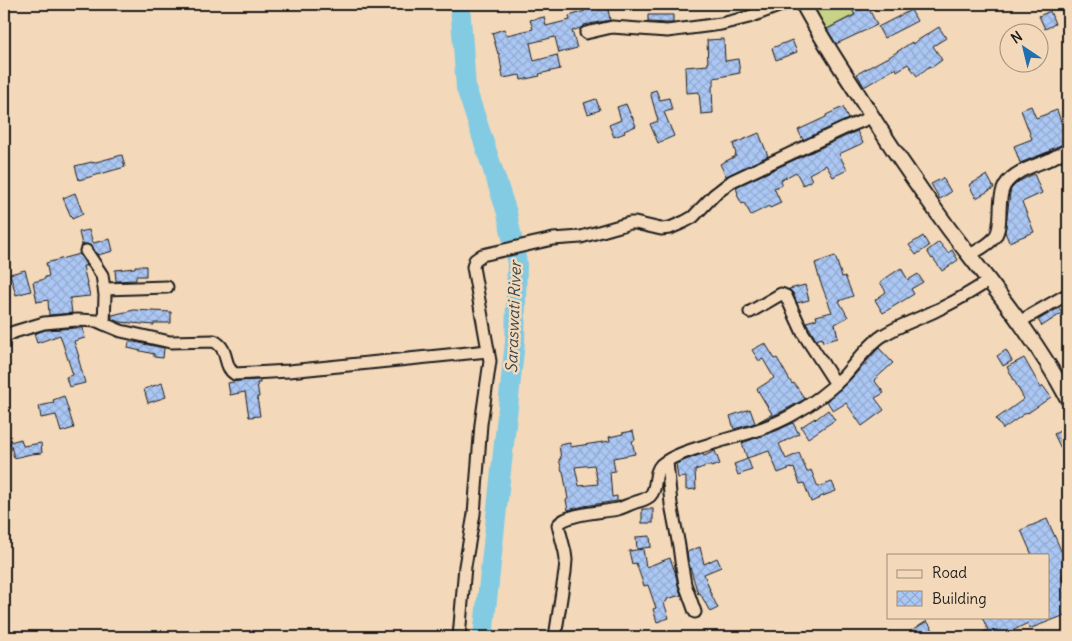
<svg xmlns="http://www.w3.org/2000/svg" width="1072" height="641" font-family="Delius,sans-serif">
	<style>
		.pitch { fill: #c7d386; stroke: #727851 }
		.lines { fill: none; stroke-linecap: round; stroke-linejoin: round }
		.river { stroke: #82cbe3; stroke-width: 20 }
		.building { fill: url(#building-cross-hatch); stroke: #1c1c1c; fill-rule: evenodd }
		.minor-casing { stroke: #1c1c1c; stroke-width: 15 }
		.major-casing { stroke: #1c1c1c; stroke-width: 18 }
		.minor { stroke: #f3d8ba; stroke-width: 11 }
		.major { stroke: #f3d8ba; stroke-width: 14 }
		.labels { text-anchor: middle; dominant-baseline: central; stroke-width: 5; stroke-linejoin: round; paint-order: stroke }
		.water-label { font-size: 16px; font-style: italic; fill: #36484e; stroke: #f3d8ba }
	</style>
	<defs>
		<pattern id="building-cross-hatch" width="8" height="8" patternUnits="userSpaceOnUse" patternTransform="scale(1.25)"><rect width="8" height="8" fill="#abc7f3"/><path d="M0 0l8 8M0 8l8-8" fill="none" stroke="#93aad0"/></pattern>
	</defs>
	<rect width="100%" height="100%" fill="#f3d8ba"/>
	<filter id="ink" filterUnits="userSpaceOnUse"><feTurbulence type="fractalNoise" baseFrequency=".02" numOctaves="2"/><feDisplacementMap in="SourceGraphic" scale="10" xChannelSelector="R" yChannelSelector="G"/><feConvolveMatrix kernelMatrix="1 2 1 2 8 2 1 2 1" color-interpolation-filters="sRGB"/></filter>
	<g filter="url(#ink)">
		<polygon class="pitch" points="805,4 849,4 855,14 821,32"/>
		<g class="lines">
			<polyline class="river" points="460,4 466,88 507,213 517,263 515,342 483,637"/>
		</g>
		<g class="building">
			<polygon points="584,4 607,4 610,20 584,25 584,26 580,28 572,31 577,48 559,53 555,37 530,43 534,61 557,55 560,69 539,74 540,76 521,80 520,75 503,78 499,53 498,54 492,33 504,29 507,35 533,29 530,20 544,17 546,26 570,20 569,16 585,11"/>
			<polygon points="849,4 885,4 870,11 877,25 836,44 827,29 855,15"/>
			<polygon points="911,10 917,21 884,38 878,27"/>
			<polygon points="1050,11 1055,24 1045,29 1039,16"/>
			<polygon points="648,15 673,15 673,23 667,23 648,22"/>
			<polygon points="939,27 946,38 933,46 942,60 931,68 930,66 917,76 908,64 897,71 896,68 864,87 857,74 886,58 886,59 912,42 912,44"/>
			<polygon points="724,39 725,61 738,59 740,73 714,78 714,85 712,86 713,113 701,114 699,92 686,93 685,67 708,65 707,40"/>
			<polygon points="792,40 797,52 776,60 772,48"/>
			<polygon points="656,90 660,100 669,98 672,110 664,112 674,136 658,143 650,124 658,121 650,92"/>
			<polygon points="596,99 600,110 588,114 584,103"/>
			<polygon points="626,104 631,116 632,116 636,126 624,131 625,133 614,137 609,125 621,120 617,107"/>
			<polygon points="1031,106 1036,118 1057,110 1064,130 1068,128 1068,142 1049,150 1050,151 1020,163 1014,146 1032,139 1021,110"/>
			<polygon points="843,107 848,119 803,140 798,130 826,117 826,115"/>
			<polygon points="857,131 863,143 839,154 847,170 833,177 826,165 809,174 812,180 803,185 796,172 781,180 782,185 774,188 781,203 770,208 769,206 751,215 744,203 742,204 737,195 738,194 736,187"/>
			<polygon points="759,133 768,156 726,176 720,164 736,156 735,154 736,154 733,144"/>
			<polygon points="122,155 125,167 79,180 75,166 92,162 92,163"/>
			<polygon points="1034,174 1042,193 1022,202 1034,232 1009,242 1005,232 1010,193 1011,189 1018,182"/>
			<polygon points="987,175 994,188 976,198 969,185"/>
			<polygon points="943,178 951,192 940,199 931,184"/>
			<polygon points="75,193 83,214 72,219 63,198"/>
			<polygon points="89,230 93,243 110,239 113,251 98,255 90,245 86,244 82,245 79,232"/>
			<polygon points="923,236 929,246 916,255 909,245"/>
			<polygon points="939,242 948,253 952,250 958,260 942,271 933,258 932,259 927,251"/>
			<polygon points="79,254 85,263 86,266 83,266 90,296 70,298 72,313 49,315 48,300 37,302 33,282 45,279 45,277 49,276 46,263"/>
			<polygon points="835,256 842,277 845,276 853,296 839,301 848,317 835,324 838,338 823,342 822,338 816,340 806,322 817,319 816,316 832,312 820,281 815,263"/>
			<polygon points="135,266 146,266 146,276 136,276 136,280 116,281 115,270 135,268"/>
			<polygon points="901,268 908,280 918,274 923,282 911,289 914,294 883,313 875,300 886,292 880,282"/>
			<polygon points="25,270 31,291 16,295 10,274"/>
			<polygon points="805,285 809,300 797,303 793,293 789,289"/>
			<polygon points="1059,308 1062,313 1042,326 1038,320"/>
			<polygon points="134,310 171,312 171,323 154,323 154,325 120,322 112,319 112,315"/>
			<polygon points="77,328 83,328 85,338 74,341 79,357 78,357 85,383 69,387 66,377 73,375 60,335 37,343 34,334 45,330"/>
			<polygon points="129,342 134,342 164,348 163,358 154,357 154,354 128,348"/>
			<polygon points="765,343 775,359 777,358 792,384 794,383 805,399 779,413 758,422 772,414 757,389 774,378 763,359 759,361 752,350"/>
			<polygon points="879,348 893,363 874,380 884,393 875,398 884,410 862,426 846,403 833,411 827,401 848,382 862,367 867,363 866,362"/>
			<polygon points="1006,350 1012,361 1003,366 997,356"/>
			<polygon points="1024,358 1041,388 1043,386 1051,397 1028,413 1027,412 1003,429 996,419 1024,399 1007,367"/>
			<polygon points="260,380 260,383 257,383 259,397 257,397 260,416 249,417 245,392 230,395 228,383 239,381"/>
			<polygon points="162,383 166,397 148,403 144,389"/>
			<polygon points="64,396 74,428 61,432 56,415 41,418 39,406 54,403 53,400"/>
			<polygon points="750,409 755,423 734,429 730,416"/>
			<polygon points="828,410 835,420 808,438 801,427 815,418 816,419"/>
			<polygon points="793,423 799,434 779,444 786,459 799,453 807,472 811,470 818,487 832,482 836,491 820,497 820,498 811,502 804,483 800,484 794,468 792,469 791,468 778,473 769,451 747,458 742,443 776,431"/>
			<polygon points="1068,427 1068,463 1054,434"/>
			<path d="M633,431L635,440L632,441L635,454L613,458L615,471L610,472L612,497L617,496V501L584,506L568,510L566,500L568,499L563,471H562L559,459H561L559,445L570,443V447L610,441L609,437L623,434L622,433ZM594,465L598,484L579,486L575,467Z"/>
			<polygon points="21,439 23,446 41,443 42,453 31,454 14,458 10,442"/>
			<polygon points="715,451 720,464 711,467 710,465 695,470 696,489 686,490 686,477 678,478 676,464 696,456 703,454 704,456"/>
			<polygon points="748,459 752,470 738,475 734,464"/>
			<rect x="642" y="509" width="11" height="14"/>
			<polygon points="1047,519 1068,566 1068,573 1061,576 1068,595 1068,614 1029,629 1028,623 1000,637 974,637 988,630 982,617 1048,617 1048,555 1032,555 1021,530"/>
			<polygon points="650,536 651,547 637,549 636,537"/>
			<polygon points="700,547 704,564 717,558 721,567 704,574 710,590 709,590 718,608 710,612 700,593 698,594 688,560 687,552"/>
			<polygon points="643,549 646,567 670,558 675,572 678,585 681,595 667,599 667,601 664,603 669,618 657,622 653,609 656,608 648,585 644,586 636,563 632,564 629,551"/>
			<polygon points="927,621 938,637 902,637"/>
		</g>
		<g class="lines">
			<g class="minor-casing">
				<g id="minor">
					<polyline points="586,33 612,27 667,31 721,24 749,17 784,4"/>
					<polyline points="86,251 102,275 105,295 104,324"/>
					<path d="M970,255C978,250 989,245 995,237C1004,224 996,200 1005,185C1014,171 1034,166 1048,160C1055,157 1061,153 1068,149"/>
					<polyline points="105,289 167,287"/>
					<polyline points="750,312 781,294 786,296 803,333 836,384"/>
					<polyline points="1019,322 1068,294"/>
					<path d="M4,337L14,332L44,323L77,320L97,321L121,331L170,342L214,341C230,349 222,366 235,374L289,371L488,351"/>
					<polyline points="667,462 671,504 679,546 681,561 685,584 695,612"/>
					<polyline points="459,637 465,566 474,514 481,424 490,361 473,267 475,260 482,255 553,239 581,237 630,223 635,223 661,229 670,228 684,222 693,217 714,195 732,181 845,128 872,117"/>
					<path d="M555,637L565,572L566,560L565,552L558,525C566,513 604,512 618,509C624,507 630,504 636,502C640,501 646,499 650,496C658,488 653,473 661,465C674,454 698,448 714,443C740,435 767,429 792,415C810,405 828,392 843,377C856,363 867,346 882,336C899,325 919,319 937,310C955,302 973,291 990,280"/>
				</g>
			</g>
			<g class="major-casing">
				<path id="major" d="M803,4C819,34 837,62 856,91C885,138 916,184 949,229C991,284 1036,338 1068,399"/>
			</g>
			<use href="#minor" class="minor"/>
			<use href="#major" class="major"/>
		</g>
	</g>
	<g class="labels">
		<g class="water-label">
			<text transform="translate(513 317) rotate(-88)">Saraswati River</text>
		</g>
	</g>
	<rect width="1072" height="641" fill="none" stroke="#f3d8ba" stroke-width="20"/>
	<rect x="10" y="10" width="1052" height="621" fill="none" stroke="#1c1c1c" stroke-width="2" filter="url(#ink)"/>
	<rect x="887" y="554" width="162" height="65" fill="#f3d8ba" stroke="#9d8d7b"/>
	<rect x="897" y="570" width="25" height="8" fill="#f3d8ba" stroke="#9d8d7b"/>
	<text x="932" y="578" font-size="15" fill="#1c1c1c">Road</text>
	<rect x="897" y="591" width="25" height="15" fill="url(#building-cross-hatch)" stroke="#9d8d7b"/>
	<text x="932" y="604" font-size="15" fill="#1c1c1c">Building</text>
	<g transform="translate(1024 48) rotate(325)"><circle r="24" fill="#f3d8ba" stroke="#9d8d7b"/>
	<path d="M0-4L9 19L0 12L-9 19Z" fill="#1f6fb2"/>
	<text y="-8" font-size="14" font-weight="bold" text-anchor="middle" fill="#1c1c1c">N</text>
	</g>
</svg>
